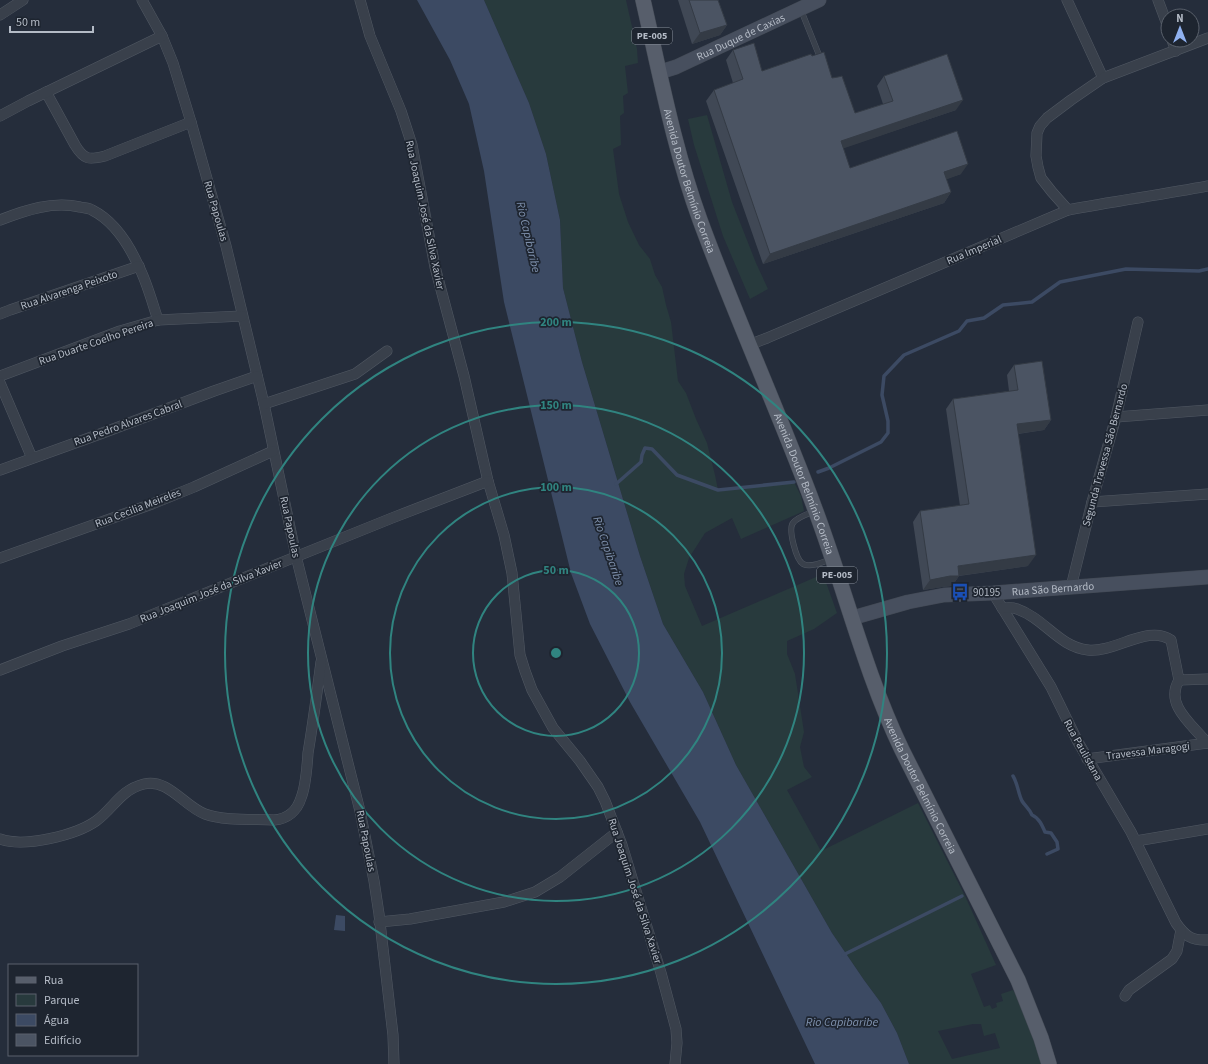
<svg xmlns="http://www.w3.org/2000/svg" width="1208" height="1064" font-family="'Source Sans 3',sans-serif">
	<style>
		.green { fill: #283a3d; fill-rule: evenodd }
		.water { fill: #3c4a63 }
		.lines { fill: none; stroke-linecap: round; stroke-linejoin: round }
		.stream { stroke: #3c4a63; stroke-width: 3.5 }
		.lane-casing { stroke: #515863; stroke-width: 6 }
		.street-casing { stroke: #515863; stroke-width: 11 }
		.secondary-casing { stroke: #424954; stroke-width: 15 }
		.primary-casing { stroke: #424954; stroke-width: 16 }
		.lane { stroke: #39404b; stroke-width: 5 }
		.street { stroke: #39404b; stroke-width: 10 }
		.secondary { stroke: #474f5e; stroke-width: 14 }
		.primary { stroke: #575e6b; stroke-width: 15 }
		.wall { fill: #404855 }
		.shaded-wall { fill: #343b45 }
		.building { fill: #4b5463; stroke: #343b45 }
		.ring { fill: none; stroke: #308480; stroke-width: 2 }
		.labels { text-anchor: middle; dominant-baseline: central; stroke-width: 3.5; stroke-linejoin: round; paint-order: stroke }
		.shield { fill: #1e2530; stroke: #878e99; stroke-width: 1 }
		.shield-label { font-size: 10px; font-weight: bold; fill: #b4bbc6 }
		.street-label { font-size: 11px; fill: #b4bbc6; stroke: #1e2530 }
		.poi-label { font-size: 11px; fill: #b4bbc6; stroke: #1e2530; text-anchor: start }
		.water-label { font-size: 12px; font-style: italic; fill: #7e90ac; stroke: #1e2530 }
		.centre { fill: #308480; stroke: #1e2530; stroke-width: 2 }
		.ring-label { font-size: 12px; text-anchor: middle; font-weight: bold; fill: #308480; stroke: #1e2530; stroke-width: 3.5; stroke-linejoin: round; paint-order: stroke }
	</style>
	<rect width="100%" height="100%" fill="#252d3b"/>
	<g class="green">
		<path d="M484,0H626L637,49L638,63L625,66L628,93L623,96L624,113L620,116L621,145L613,149L619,194L628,222L639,245L650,259L655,275L662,287L666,305L671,322L678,381L686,393L696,419L707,443L715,475L718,490L794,482L801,496L804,511L741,539L732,518L705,533L689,558L684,574L685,586L702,626L823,574L837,613L814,629L787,641V654L795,674L804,732L800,747L804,767L812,777L787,790L821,851L918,803L966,898L996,965L971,974L984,1007L990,1005L992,1009L997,1007L996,1003L1003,1001L1001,994L1013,990L1027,1015L1045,1064H909L897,1033L881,1003L864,980L832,933L736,765L703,692L663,624L640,556L582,362L563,288L560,220L546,154L529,103ZM973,1024H981L984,1036L995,1033L1000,1048L952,1059L938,1031Z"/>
		<polygon points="707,115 732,202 756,263 768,289 750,299 723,236 694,145 688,119"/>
	</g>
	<g class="water">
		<polygon points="417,0 484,0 529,103 546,154 560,220 563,288 582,362 640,556 663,624 703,692 736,765 832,933 864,980 881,1003 897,1033 909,1064 815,1064 700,822 630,702 590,624 571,573 504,302 484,171 469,104 450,60"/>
		<polygon points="336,915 345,916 345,931 334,930"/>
	</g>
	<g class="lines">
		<g class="stream">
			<polyline points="818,472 829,468 881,442 888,433 888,421 882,395 884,376 904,355 959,331 967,321 984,318 1003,305 1032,302 1060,282 1126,269 1199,271 1208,269"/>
			<polyline points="616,484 641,462 642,455 645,448 652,449 677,475 718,490 794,482"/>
			<path d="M1013,776C1018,784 1018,793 1022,801C1025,806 1029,808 1032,815C1039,818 1042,825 1045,832L1051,833L1057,842L1058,849L1047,854"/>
			<polyline points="843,955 962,896"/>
		</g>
		<g class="lane-casing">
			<g id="lane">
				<polyline points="801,10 821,60"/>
				<path d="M815,511C808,514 797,517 793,523C788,529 796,560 803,564C811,568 823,562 831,559"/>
			</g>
		</g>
		<g class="street-casing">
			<g id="street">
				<polyline points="142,0 162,36 173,63 191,122 226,246 264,404 296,556 360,811 374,881 379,914 393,1035 394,1064"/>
				<polyline points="360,0 370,36 401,111 412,145 435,267 464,376 488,481 504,535 512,573 520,655 525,671 532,690 553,728 580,761 598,787 605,801 622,845 661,973 676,1029 677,1043 675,1064"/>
				<polyline points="1067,0 1103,78"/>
				<polyline points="1158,0 1168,27"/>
				<polyline points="0,15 23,0"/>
				<polyline points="1172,40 1176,51"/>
				<path d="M46,92L75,145C84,160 89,160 105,156L191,122"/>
				<polyline points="0,116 28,101 162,36"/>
				<polyline points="1068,210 1052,192 1041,178 1038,167 1036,156 1037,133 1040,126 1047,118 1071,100 1103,78 1208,38"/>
				<path d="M0,220C26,210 52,201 80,207C84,208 89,208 92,210C114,221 128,243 138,265C147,282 152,302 158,320"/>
				<polyline points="0,314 10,310 139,266"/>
				<path d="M749,345L767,338L1068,210C1114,201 1161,195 1208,186"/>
				<polyline points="0,376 120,331 158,320 242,316"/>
				<polyline points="0,383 32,458"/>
				<polyline points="264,404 355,374 387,351"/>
				<polyline points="1116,417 1208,410"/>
				<polyline points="0,470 100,434 214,391 257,376"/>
				<polyline points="1092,502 1208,494"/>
				<polyline points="0,558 152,504 194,487 273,451"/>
				<polyline points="1071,587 1092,502 1116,417 1138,322"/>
				<path d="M993,593L1051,687L1078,742L1131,832L1176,923C1185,936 1192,941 1208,940"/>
				<path d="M1002,608C1007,608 1013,607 1017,609C1044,618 1059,647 1088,650C1115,653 1148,624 1171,640L1179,680L1208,679"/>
				<polyline points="0,670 62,646 129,624 392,518 488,481"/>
				<path d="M1179,680C1164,705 1193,725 1207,743"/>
				<polyline points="1087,759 1208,743"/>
				<path d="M0,839C24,848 76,835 96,821C114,808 120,790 144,784C168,778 185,807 205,814C224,821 254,819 274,820C287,819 297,811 301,798C306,786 307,767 308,753C313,723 317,693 321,662"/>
				<polyline points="1136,841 1207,829"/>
				<polyline points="379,922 410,919 504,902 535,892 560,877 617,832"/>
				<polyline points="1125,996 1129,990 1172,959 1177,951 1181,930"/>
			</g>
		</g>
		<g class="secondary-casing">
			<g id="secondary">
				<path id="s1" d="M660,72L676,67L819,0"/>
				<path id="s2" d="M852,618L908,602L944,595L993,593L1208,577"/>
			</g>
		</g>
		<g class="primary-casing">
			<g id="primary">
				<path id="s3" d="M643,0C660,74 674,149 700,220C736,318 779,412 815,509C845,589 865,673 902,750L1018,980L1041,1038L1049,1064"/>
			</g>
		</g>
		<use href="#lane" class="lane"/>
		<use href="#street" class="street"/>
		<use href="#secondary" class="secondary"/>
		<use href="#primary" class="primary"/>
	</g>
	<g class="wall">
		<polygon points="678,0 718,0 727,25 720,35 692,44"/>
		<polygon points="733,50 762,71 812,56 832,78 855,113 883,104 877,86 884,76 956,110 843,148 850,168 961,174 946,179 951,192 944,203 763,264 706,101 714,90 733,83 726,60"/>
		<polygon points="1014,365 1051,420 1044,430 1018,434 1028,566 959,576 952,586 942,587 923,590 913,522 920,511 960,506 946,409 953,399 1009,391 1007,375"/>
	</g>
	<g class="shaded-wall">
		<polygon points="727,25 720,35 692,44 700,33"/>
		<polygon points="963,100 956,110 833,152 841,141"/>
		<polygon points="968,164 961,174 937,183 944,172"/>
		<polygon points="951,192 944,203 763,264 770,254"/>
		<polygon points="1051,420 1044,430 1009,435 1017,424"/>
		<polygon points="1036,555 1028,566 957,576 959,576 952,586 942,587 923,590 930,580 958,566"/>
	</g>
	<g class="building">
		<polygon points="689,0 718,0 727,25 700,33"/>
		<polygon points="754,43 762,71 811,54 812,56 824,52 832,78 838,77 842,76 855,113 893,101 884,76 947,54 963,100 841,141 850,168 957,131 968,164 944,172 951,192 770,254 714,90 743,79 733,50"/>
		<polygon points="1042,361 1051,420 1017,424 1036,555 958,566 959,576 950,576 930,580 920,511 969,504 953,399 1018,390 1014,365"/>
	</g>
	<g class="ring">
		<circle cx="556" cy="653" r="83"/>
		<circle cx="556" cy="653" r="166"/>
		<circle cx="556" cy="653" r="248"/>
		<circle cx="556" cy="653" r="331"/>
	</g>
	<defs>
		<g id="bus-bare" transform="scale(1.38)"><path d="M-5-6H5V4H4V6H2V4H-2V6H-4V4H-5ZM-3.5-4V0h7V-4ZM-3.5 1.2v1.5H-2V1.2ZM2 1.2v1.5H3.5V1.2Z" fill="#1a4fb4" stroke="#1e2530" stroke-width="2.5" paint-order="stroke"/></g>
	</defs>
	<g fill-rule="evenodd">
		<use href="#bus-bare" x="960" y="592"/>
	</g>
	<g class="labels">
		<g class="shield">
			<rect x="632" y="28" width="40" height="16" rx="3"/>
			<rect x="817" y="567" width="40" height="16" rx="3"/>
		</g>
		<g class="shield-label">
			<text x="652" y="36">PE-005</text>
			<text x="837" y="575">PE-005</text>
		</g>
		<g class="street-label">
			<text stroke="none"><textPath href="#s1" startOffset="88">Rua Duque de Caxias</textPath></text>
			<text stroke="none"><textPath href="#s3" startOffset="187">Avenida Doutor Belmínio Correia</textPath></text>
			<text transform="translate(216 211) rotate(74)">Rua Papoulas</text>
			<text transform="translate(425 215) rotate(78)">Rua Joaquim José da Silva Xavier</text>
			<text transform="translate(974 250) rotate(-23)">Rua Imperial</text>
			<text transform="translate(69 290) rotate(-19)">Rua Alvarenga Peixoto</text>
			<text transform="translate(96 342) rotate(-19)">Rua Duarte Coelho Pereira</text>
			<text transform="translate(128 423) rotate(-20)">Rua Pedro Alvares Cabral</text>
			<text transform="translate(1105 455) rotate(-75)">Segunda Travessa São Bernardo</text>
			<text stroke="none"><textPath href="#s3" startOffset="511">Avenida Doutor Belmínio Correia</textPath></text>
			<text transform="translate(138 508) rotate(-21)">Rua Cecilia Meireles</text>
			<text transform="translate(290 527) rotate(78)">Rua Papoulas</text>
			<text stroke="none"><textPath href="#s2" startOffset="204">Rua São Bernardo</textPath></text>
			<text transform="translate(211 591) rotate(-22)">Rua Joaquim José da Silva Xavier</text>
			<text transform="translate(1083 750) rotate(61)">Rua Paulistana</text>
			<text transform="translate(1148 751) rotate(-7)">Travessa Maragogi</text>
			<text stroke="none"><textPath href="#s3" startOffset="835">Avenida Doutor Belmínio Correia</textPath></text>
			<text transform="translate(366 841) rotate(79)">Rua Papoulas</text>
			<text transform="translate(635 891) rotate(72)">Rua Joaquim José da Silva Xavier</text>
		</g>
		<g class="poi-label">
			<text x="973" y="592">90195</text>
		</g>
		<g class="water-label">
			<text transform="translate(528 237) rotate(77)">Rio Capibaribe</text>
			<text transform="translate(608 551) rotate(71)">Rio Capibaribe</text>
			<text x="842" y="1022">Rio Capibaribe</text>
		</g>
	</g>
	<circle cx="556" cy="653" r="6" class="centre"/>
	<g class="ring-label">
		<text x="556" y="326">200 m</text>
		<text x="556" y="409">150 m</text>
		<text x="556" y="491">100 m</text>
		<text x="556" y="574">50 m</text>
	</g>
	<rect x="8" y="964" width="130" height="92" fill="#1e2530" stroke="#5a616c"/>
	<rect x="16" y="977" width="20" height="6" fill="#575e6b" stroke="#5a616c"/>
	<text x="44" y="984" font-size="12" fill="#b4bbc6">Rua</text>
	<rect x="16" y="994" width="20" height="12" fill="#283a3d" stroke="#5a616c"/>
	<text x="44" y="1004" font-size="12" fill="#b4bbc6">Parque</text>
	<rect x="16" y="1014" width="20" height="12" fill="#3c4a63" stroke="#5a616c"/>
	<text x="44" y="1024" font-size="12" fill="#b4bbc6">Água</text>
	<rect x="16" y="1034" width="20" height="12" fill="#4b5463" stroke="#5a616c"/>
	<text x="44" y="1044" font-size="12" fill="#b4bbc6">Edifício</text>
	<g transform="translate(1180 28)"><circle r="19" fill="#1e2530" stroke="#5a616c"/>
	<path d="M0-3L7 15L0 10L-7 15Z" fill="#90b1ef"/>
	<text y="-6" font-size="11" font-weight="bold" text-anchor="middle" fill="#b4bbc6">N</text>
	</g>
	<path d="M10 26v6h83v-6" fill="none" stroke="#b4bbc6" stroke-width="2"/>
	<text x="16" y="26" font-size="12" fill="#b4bbc6" stroke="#1e2530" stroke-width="3" paint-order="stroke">50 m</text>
</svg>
